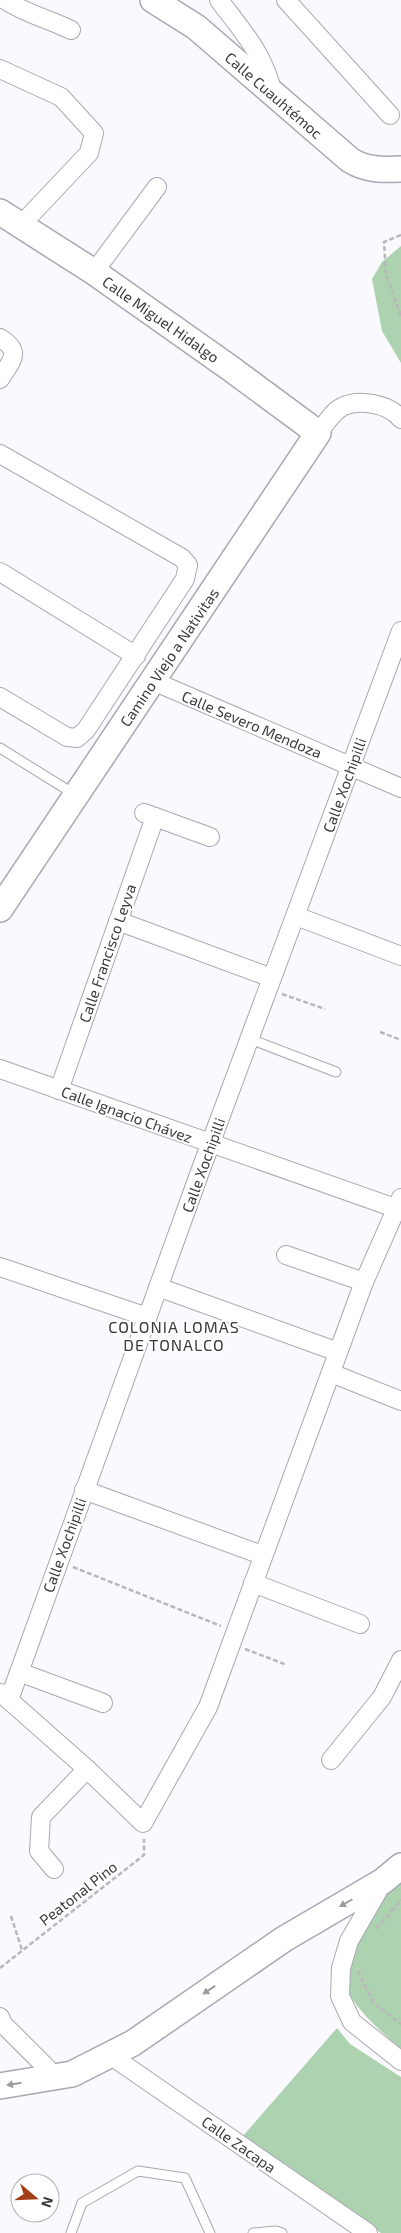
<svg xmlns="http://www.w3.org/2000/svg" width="401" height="2233" font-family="'Exo 2',sans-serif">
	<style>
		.green { fill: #add2af }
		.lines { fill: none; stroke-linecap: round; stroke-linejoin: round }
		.lane-casing { stroke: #a8a8b2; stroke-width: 11 }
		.street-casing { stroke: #a8a8b2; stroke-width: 20 }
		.secondary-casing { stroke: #a8a8b2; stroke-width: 28 }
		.path { stroke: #b8b8bc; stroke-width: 2.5; stroke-dasharray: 5 2.5; stroke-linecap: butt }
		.lane { stroke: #fff; stroke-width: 9 }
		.street { stroke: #fff; stroke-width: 18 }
		.secondary { stroke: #fff; stroke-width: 25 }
		.oneway { fill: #9c9d9e }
		.labels { text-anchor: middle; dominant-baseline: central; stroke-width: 4; stroke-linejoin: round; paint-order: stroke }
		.street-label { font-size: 15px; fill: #3a3b3e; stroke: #fff }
		.neighbourhood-label { font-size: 16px; letter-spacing: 1px; fill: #3a3b3e; stroke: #fff }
	</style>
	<rect width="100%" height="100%" fill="#fafafe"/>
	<g class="green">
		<polygon points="401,246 401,363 382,331 372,279 382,262"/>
		<path d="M401,1878V2049C385,2035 347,2003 345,1981C345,1977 348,1971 349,1966C357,1932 377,1903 401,1878Z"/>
		<polygon points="337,2028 350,2044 401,2077 401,2233 381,2233 242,2137"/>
	</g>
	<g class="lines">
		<g class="lane-casing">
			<g id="lane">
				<polyline points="0,748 74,794"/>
				<polyline points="250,1039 336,1072"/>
				<polyline points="71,2233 82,2203 138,2171 185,2178 210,2233"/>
				<polyline points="253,2233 276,2231 282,2233"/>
			</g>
		</g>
		<g class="street-casing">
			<g id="street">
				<path d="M5,0C26,14 49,19 71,30"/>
				<path d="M219,0C243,32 264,54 273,94"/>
				<polyline points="286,0 390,115"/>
				<polyline points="0,69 61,97 94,133 89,153 20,226"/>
				<polyline points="94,272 157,187"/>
				<path d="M0,338C23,352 11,361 0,379"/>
				<path d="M318,433C324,426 333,411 342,407C359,398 389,404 401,419"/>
				<polyline points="0,454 182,558 188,565 185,579 86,730 77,738 67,737 0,697"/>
				<polyline points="0,572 136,656"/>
				<polyline points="153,681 401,788"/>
				<polyline points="144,813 210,837"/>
				<polyline points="296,916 401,956"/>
				<polyline points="118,921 272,978"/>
				<polyline points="0,1069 401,1210"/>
				<polyline points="59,1090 155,817"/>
				<polyline points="286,1255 364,1282"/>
				<polyline points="0,1267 147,1317"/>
				<polyline points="158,1287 338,1352"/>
				<polyline points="331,1373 401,1401"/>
				<polyline points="84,1490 262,1555"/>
				<polyline points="253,1583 360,1624"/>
				<polyline points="19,1672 103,1703"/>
				<polyline points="1,1693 87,1769 143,1823 208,1707 364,1282 401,1198"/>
				<polyline points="9,1700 201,1169 401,631"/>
				<polyline points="331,1760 382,1697 401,1660"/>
				<polyline points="54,1869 39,1851 41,1817 87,1769"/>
				<polyline points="383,1882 349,1941 341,1968 340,1996 352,2022 401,2061"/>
				<polyline points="0,2017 3,2024 56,2077"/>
				<polyline points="110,2055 368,2233"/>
			</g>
		</g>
		<g class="secondary-casing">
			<g id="secondary">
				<path d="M153,0L196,27L350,160C366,170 382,170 401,169"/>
				<polyline points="0,212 94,272 230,368 318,433 0,909"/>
				<polyline points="0,2086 72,2074 133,2043 284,1939 383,1881 401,1866"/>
			</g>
		</g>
		<g class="path">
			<polyline points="401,235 384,242 386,274 401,316"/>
			<polyline points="282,994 325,1009"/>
			<polyline points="380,1032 401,1040"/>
			<polyline points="73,1567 221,1626"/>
			<polyline points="245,1649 287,1665"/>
			<polyline points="11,1916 22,1950"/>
			<polyline points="376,1929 401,1900"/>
			<polyline points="0,1968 144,1855 144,1839"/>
			<polyline points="358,1971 373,2002 401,2024"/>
		</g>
		<use href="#lane" class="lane"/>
		<use href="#street" class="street"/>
		<use href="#secondary" class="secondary"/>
	</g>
	<defs><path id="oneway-solid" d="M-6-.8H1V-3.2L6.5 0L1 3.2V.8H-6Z" transform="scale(1.25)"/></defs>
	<g class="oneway">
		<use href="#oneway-solid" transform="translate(346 1903) rotate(150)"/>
		<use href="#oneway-solid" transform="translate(209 1990) rotate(146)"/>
		<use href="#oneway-solid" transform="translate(14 2084) rotate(171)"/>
	</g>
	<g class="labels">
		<g class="street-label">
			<text transform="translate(274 95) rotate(41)">Calle Cuauhtémoc</text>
			<text transform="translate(161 319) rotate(35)">Calle Miguel Hidalgo</text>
			<text transform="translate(169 657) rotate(-56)">Camino Viejo a Nativitas</text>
			<text transform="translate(252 724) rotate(23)">Calle Severo Mendoza</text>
			<text transform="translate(344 785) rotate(-70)">Calle Xochipilli</text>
			<text transform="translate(107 953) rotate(-71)">Calle Francisco Leyva</text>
			<text transform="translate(127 1114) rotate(20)">Calle Ignacio Chávez</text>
			<text transform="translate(203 1165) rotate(-70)">Calle Xochipilli</text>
			<text transform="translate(64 1545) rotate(-70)">Calle Xochipilli</text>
			<text transform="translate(78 1893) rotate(-38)">Peatonal Pino</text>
			<text transform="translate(239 2144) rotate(35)">Calle Zacapa</text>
		</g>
		<g class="neighbourhood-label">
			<text x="174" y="1326">COLONIA LOMAS<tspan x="174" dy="18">DE TONALCO</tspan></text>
		</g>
	</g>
	<g transform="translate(35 2198) rotate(109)"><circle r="24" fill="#ffffff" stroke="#b0b1b2"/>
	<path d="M0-4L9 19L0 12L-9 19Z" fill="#a43e16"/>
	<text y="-8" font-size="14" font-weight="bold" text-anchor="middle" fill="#3a3b3e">N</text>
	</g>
</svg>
